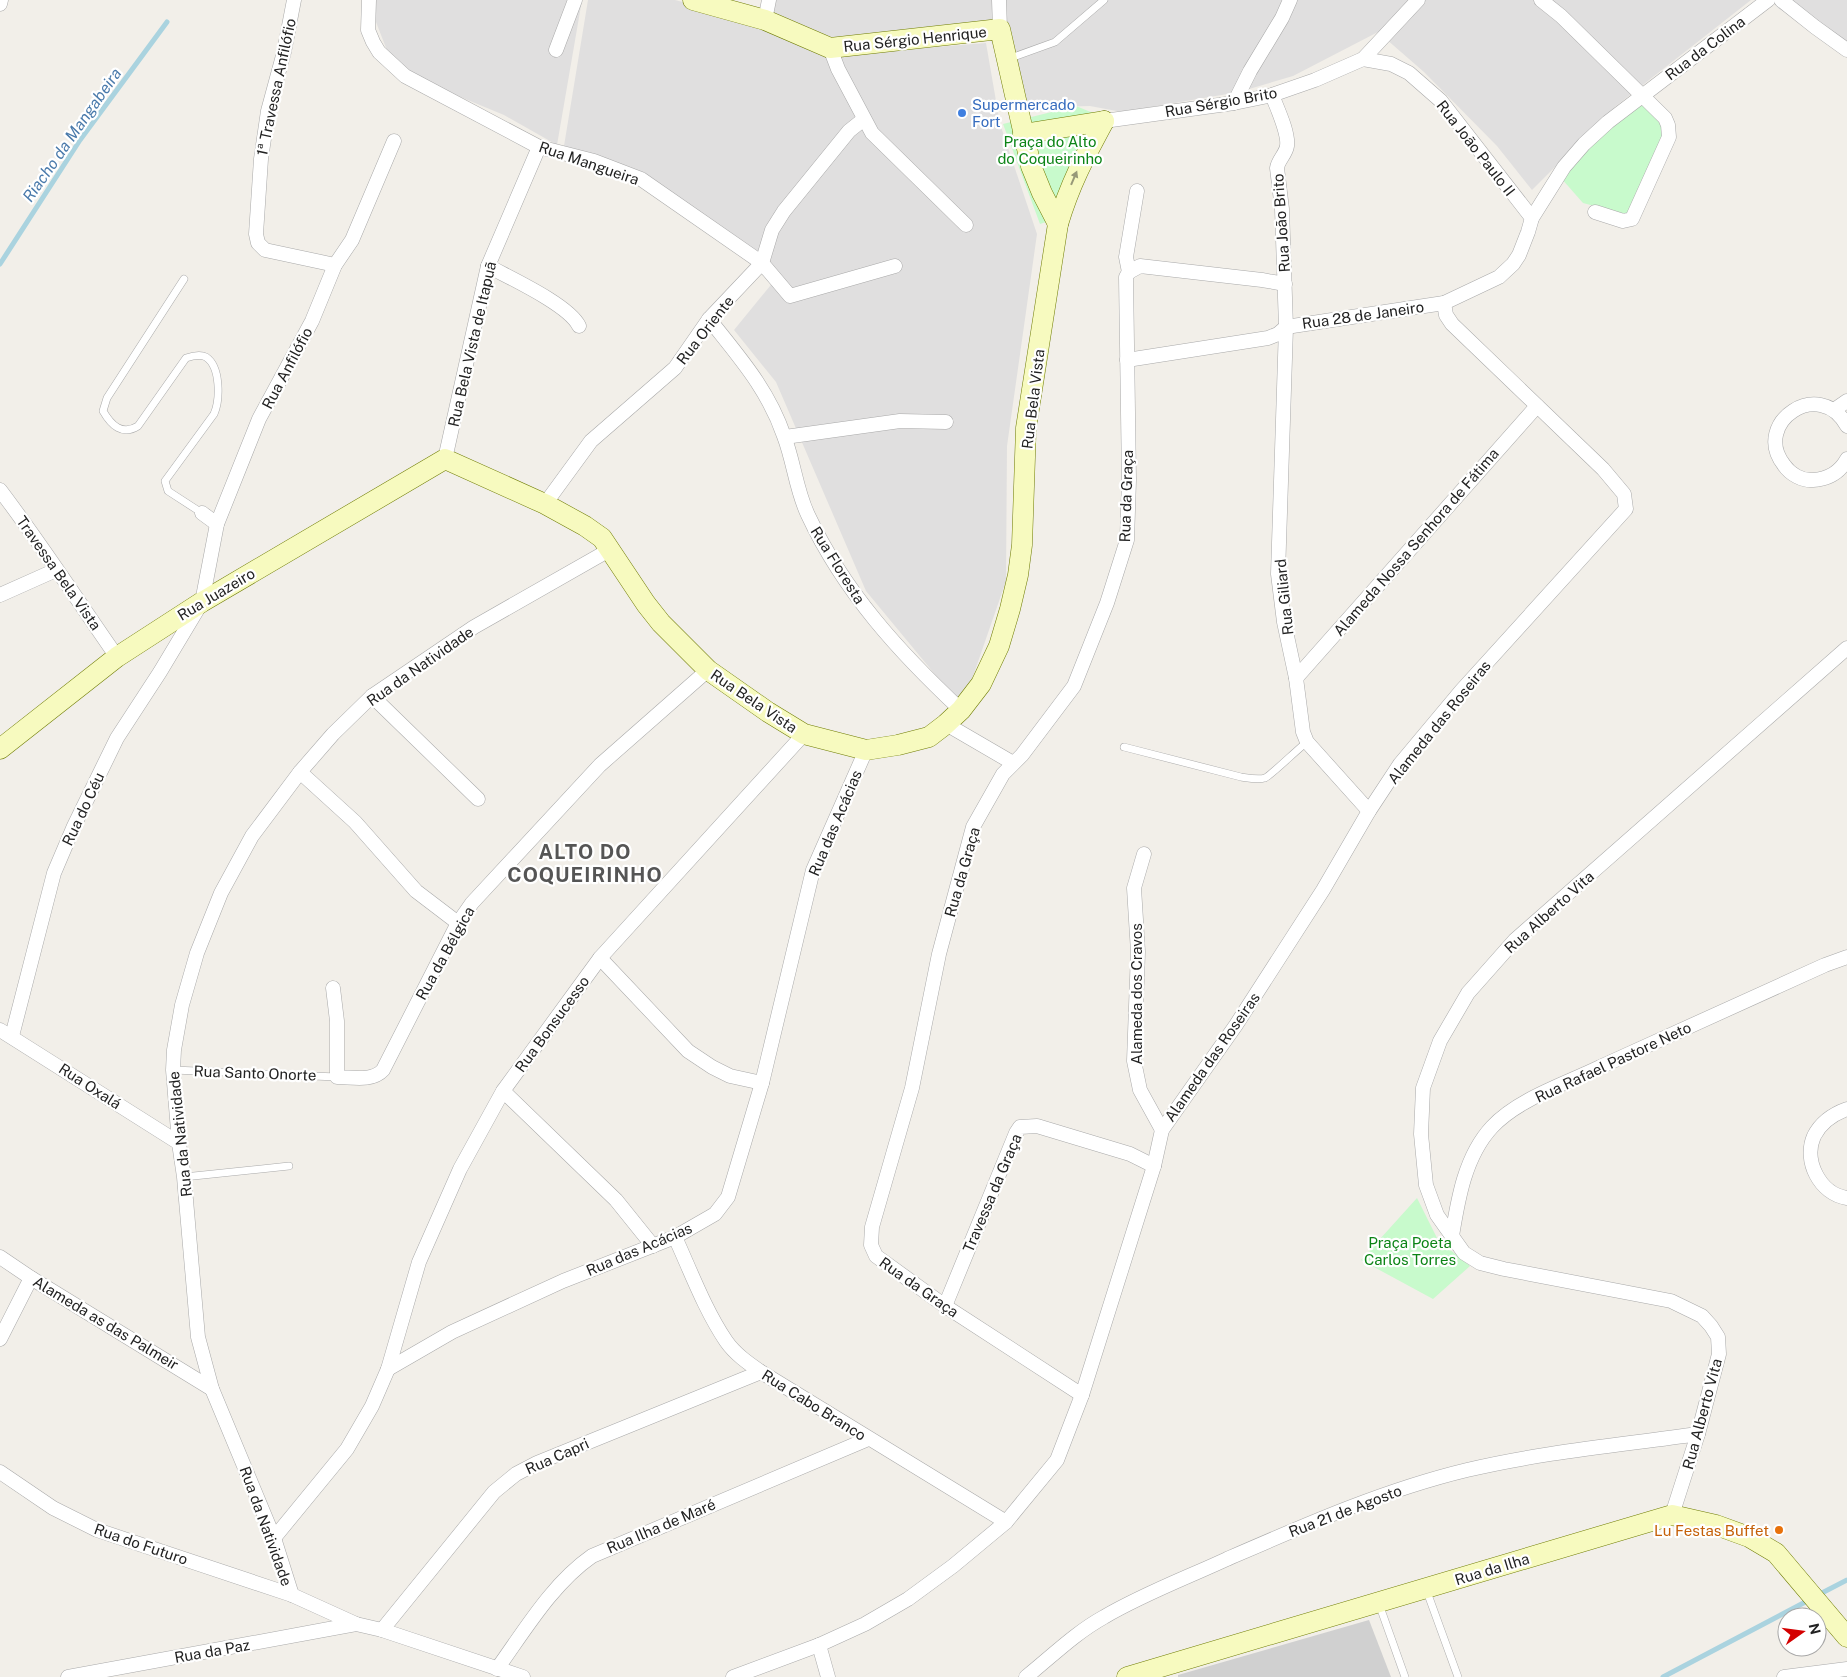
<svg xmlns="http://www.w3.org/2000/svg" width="1847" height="1677" font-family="'Public Sans',sans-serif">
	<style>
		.residential { fill: #e0dfdf }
		.religious { fill: #d0d0d0 }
		.park { fill: #c8facc }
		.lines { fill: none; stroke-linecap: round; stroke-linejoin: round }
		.stream { stroke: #aad3df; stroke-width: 5 }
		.lane-casing { stroke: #a9a9a9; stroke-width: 8 }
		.street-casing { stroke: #a9a9a9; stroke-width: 15 }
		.secondary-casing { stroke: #707d05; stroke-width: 21 }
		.lane { stroke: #fff; stroke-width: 7 }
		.street { stroke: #fff; stroke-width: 14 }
		.secondary { stroke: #f7fabf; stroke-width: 20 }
		.oneway { fill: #979978 }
		.shop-dot { fill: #3f7fe0; stroke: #fff; stroke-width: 2 }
		.food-dot { fill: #e8710a; stroke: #fff; stroke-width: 2 }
		.labels { text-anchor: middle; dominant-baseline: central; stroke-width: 4.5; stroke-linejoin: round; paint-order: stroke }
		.street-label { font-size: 15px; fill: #222; stroke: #fff }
		.shop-label { font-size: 15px; fill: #366cbe; stroke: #fff; text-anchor: start }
		.park-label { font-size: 15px; fill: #0c8416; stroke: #fff }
		.food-label { font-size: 15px; fill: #c56008; stroke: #fff; text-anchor: end }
		.water-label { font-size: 16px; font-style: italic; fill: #4a7aab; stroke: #fff }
		.district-label { font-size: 20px; font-weight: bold; letter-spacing: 1px; fill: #555; stroke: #fff }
	</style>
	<rect width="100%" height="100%" fill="#f2efe9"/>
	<g class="residential">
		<polygon points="376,0 582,0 557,145 504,115 441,89 393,66 376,22"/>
		<polygon points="588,0 675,0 874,52 986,43 1000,124 1037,234 1007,446 1006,581 971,682 957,701 866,591 776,382 734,330 779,275 626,175 563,152"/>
		<polygon points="766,0 1751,0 1616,106 1532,190 1497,146 1424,72 1378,32 1293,76 1239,92 1122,112 1090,106 1017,108 990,38 872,47 765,20"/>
		<polygon points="1771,0 1847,0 1847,50 1778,8"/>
	</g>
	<polygon class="religious" points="1369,1620 1391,1677 1178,1677 1178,1675"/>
	<g class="park">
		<polygon points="1642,96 1666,122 1668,138 1628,215 1583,203 1561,178 1588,140"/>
		<polygon points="1076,106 1098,115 1061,217 1040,224 1003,124"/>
		<polygon points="1417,1198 1438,1240 1470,1266 1433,1299 1361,1260"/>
	</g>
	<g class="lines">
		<g class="stream">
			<polyline points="0,264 80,140 167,22"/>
			<polyline points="1818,1595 1847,1580"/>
			<polyline points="1663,1677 1811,1599"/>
		</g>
		<g class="lane-casing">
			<g id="lane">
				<polyline points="1008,59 1055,42 1104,0"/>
				<path d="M184,279L107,398L103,411C111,425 122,436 138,426L186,358C192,356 200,354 206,357C221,367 220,400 214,414L165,481L168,491L202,513"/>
				<path d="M1124,747L1241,777C1248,778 1258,780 1265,778C1269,777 1300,747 1307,742"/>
				<polyline points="173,1070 337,1077"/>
				<polyline points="184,1177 289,1166"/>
				<polyline points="1426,1589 1458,1677"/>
				<polyline points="1379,1604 1405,1677"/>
			</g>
		</g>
		<g class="street-casing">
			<g id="street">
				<polyline points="294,0 284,52 268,111 261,159 256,234 258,243 265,250 335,265"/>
				<polyline points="369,0 368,30 373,42 379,52 405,76 539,147 594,161 641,179 762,263 790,296 895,266"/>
				<polyline points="999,0 1000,29"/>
				<polyline points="1541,0 1561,16 1665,118 1668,125 1669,137 1632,219 1623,221 1595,212"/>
				<polyline points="1781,0 1815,27 1847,50"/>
				<polyline points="0,4 1,0"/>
				<polyline points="765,20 769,0"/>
				<polyline points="830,48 838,69 872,133 966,225"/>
				<polyline points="556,50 575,0"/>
				<polyline points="1363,59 1391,64 1409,73 1441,101 1532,218"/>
				<path d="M1272,95C1277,108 1289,133 1287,146C1286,154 1278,160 1277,168L1282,209L1286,327L1278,574L1284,622L1296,678L1303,732L1307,742L1369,811"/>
				<polyline points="1234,103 1250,71 1282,18 1290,0"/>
				<polyline points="1104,121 1234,103 1272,95 1315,80 1363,59 1418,0"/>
				<path d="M488,266C510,278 569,305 579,326"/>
				<polyline points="1129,272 1126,257 1137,191"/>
				<path d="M709,319C739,357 768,389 784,436C794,462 796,490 808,515C844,592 900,653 961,710"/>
				<polyline points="1127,360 1268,338 1278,334 1286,327 1444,303 1499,277 1513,264 1519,255 1528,232 1532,218 1564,167 1584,144 1608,122 1768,0"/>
				<polyline points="1834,410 1847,401"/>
				<path d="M1847,426C1820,376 1751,423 1784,465C1790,474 1802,481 1813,480C1828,479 1840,472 1847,459"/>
				<polyline points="785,437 900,421 946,422"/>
				<polyline points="445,459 488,266 539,147"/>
				<path d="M0,490C41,544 78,601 117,657"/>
				<polyline points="545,504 591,441 675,368 709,319 762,263 772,230 784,211 849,131 864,119"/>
				<polyline points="202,513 217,524"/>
				<polyline points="0,595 56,570"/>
				<polyline points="1296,678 1537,406"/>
				<polyline points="372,696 478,799"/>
				<polyline points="946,724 1013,763"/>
				<polyline points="300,772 355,822 416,891 458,923"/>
				<polyline points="1144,854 1134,888 1138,952 1134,1061 1140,1090 1162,1130"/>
				<polyline points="600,958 688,1051 712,1067 730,1076 762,1083"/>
				<path d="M333,988L337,1021V1077C352,1077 372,1082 383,1070L458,923L472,903L600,765L708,670"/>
				<polyline points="0,1030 179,1143"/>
				<polyline points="12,1036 54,873 74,826 117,738 160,672 202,602 217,524 259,419 312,321 335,265 352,240 394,141"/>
				<polyline points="503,1091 616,1200 653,1246"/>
				<path d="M1847,1109C1833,1114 1821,1122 1814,1136C1803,1161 1820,1194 1847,1198"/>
				<path d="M1452,1236C1458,1199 1465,1156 1492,1127C1518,1099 1565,1084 1600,1067C1675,1033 1750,999 1825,965L1847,957"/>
				<path d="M675,1237C691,1272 705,1310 726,1341C735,1354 748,1363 761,1372L1006,1522"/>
				<polyline points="0,1257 31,1278 212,1389"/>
				<polyline points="945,1306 1016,1133 1020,1127 1037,1126 1130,1154 1154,1166"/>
				<polyline points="0,1339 31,1278"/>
				<polyline points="388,1369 452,1332 563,1281 675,1237 715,1214 728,1197 762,1083 813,870 866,750"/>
				<polyline points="1082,1395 945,1306 876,1256 871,1245 872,1227 912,1088 939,954 973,827 1003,774 1022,755 1074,686 1107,603 1127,540 1129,480 1126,277 1129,272 1140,266 1262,280 1285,284"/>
				<polyline points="0,1472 53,1508 97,1530 292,1595 356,1624 382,1630 523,1677"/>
				<polyline points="1672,1515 1698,1434 1719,1354 1718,1337 1711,1326 1702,1316 1671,1301 1504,1269 1480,1263 1464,1253 1437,1215 1426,1185 1421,1134 1423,1088 1440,1041 1468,993 1515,940 1847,648"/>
				<polyline points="274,1538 347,1449 372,1406 388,1369 419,1262 460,1169 503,1091 600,958 804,734"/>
				<polyline points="292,1595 274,1538 212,1389 198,1337 184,1177 179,1143 173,1070 174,1050 182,1005 197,953 221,893 252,836 300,772 333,734 372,696 474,627 611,549"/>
				<polyline points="382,1630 494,1492 516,1474 537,1463 761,1372"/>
				<polyline points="819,1645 828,1677"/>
				<path d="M497,1669C525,1630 552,1584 592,1556L868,1439"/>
				<polyline points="68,1677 356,1624"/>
				<polyline points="733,1677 819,1645 865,1624 908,1599 953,1566 1006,1522 1057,1460 1082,1395 1154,1166 1162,1130 1236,1025 1323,890 1369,811 1400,764 1461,691 1626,509 1624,494 1603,469 1452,324 1446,315 1444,303"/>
				<path d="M1026,1677C1051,1657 1075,1633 1104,1617C1143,1594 1186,1578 1227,1559C1305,1525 1384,1490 1467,1470C1543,1452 1621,1445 1698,1434"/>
				<polyline points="1784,1677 1847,1669"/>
			</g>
		</g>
		<g class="secondary-casing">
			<g id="secondary">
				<polyline points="693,0 765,20 830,48 1000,29 1031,166 1042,193 1058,224"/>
				<polyline points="1023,134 1104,121"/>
				<path d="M0,749L117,657L202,602L445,459L545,504L585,526L602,538L646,604L661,623L708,670L768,712L804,734L866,750L898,745L929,737L946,724L961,710L981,684L999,646L1010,609L1018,575L1022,545L1026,428L1058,224C1070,184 1084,158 1104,121"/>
				<polyline points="1127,1677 1672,1515 1716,1525 1749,1537 1776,1553 1847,1637"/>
			</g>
		</g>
		<use href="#lane" class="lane"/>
		<use href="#street" class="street"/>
		<use href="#secondary" class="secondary"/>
	</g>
	<defs><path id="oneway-solid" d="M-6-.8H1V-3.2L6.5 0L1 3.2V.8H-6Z" transform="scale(1.25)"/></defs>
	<use class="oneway" href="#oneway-solid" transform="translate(1074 178) rotate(-67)"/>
	<circle class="shop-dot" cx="962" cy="113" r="5"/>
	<circle class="food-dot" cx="1779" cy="1530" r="5"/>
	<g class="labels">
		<g class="street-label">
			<text transform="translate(915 39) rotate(-6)">Rua Sérgio Henrique</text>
			<text transform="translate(1705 48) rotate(-37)">Rua da Colina</text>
			<text transform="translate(276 87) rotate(-78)">1ª Travessa Anfilófio</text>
			<text transform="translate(1221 102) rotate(-10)">Rua Sérgio Brito</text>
			<text transform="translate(1476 148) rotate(52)">Rua João Paulo II</text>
			<text transform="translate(589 163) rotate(19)">Rua Mangueira</text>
			<text transform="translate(1281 223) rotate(-94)">Rua João Brito</text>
			<text transform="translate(1363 315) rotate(-8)">Rua 28 de Janeiro</text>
			<text transform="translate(705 330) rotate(-52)">Rua Oriente</text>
			<text transform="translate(472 344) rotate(-77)">Rua Bela Vista de Itapuã</text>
			<text transform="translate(287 368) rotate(-62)">Rua Anfilófio</text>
			<text transform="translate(1033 399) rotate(-83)">Rua Bela Vista</text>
			<text transform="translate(1126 496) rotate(-88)">Rua da Graça</text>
			<text transform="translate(1416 542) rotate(-49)">Alameda Nossa Senhora de Fátima</text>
			<text transform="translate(838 565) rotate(58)">Rua Floresta</text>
			<text transform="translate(59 573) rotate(55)">Travessa Bela Vista</text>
			<text transform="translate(216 594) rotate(-31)">Rua Juazeiro</text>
			<text transform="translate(1284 597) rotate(-96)">Rua Giliard</text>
			<text transform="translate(420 666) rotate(-35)">Rua da Natividade</text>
			<text transform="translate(754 701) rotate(34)">Rua Bela Vista</text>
			<text transform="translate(1439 722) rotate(-51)">Alameda das Roseiras</text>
			<text transform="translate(83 809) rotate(-65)">Rua do Céu</text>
			<text transform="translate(835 823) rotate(-67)">Rua das Acácias</text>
			<text transform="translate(962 872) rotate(-74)">Rua da Graça</text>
			<text transform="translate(1549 912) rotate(-42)">Rua Alberto Vita</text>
			<text transform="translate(445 953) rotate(-61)">Rua da Bélgica</text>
			<text transform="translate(1136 994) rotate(-90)">Alameda dos Cravos</text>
			<text transform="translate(552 1024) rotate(-54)">Rua Bonsucesso</text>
			<text transform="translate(1212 1057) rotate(-55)">Alameda das Roseiras</text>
			<text transform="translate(1613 1062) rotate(-25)">Rua Rafael Pastore Neto</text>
			<text transform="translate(255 1073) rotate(2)">Rua Santo Onorte</text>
			<text transform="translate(90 1086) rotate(33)">Rua Oxalá</text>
			<text transform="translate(180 1134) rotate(-96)">Rua da Natividade</text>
			<text transform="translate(992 1193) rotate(-67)">Travessa da Graça</text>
			<text transform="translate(639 1249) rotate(-23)">Rua das Acácias</text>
			<text transform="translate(919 1287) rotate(35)">Rua da Graça</text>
			<text transform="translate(106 1323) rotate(31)">Alameda as das Palmeir</text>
			<text transform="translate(814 1405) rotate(32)">Rua Cabo Branco</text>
			<text transform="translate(1702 1414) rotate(-75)">Rua Alberto Vita</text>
			<text transform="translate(557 1456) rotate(-24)">Rua Capri</text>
			<text transform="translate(1345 1511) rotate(-21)">Rua 21 de Agosto</text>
			<text transform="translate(266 1526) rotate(70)">Rua da Natividade</text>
			<text transform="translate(661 1526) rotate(-23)">Rua Ilha de Maré</text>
			<text transform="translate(141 1544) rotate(19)">Rua do Futuro</text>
			<text transform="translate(1492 1569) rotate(-17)">Rua da Ilha</text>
			<text transform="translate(212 1651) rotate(-10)">Rua da Paz</text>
		</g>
		<g class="shop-label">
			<text x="972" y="104">Supermercado<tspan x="972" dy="17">Fort</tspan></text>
		</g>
		<g class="park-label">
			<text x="1050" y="141">Praça do Alto<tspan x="1050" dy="17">do Coqueirinho</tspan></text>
			<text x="1410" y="1242">Praça Poeta<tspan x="1410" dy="17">Carlos Torres</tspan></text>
		</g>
		<g class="food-label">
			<text x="1769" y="1530">Lu Festas Buffet</text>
		</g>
		<g class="water-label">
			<text transform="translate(72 135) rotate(-55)">Riacho da Mangabeira</text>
		</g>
		<g class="district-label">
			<text x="585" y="852">ALTO DO<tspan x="585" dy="23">COQUEIRINHO</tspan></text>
		</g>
	</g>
	<g transform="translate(1802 1632) rotate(76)"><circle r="24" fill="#ffffff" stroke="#a7a7a7"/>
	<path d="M0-4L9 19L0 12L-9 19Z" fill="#d40000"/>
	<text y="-8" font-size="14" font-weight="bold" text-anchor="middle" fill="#222222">N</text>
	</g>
</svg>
